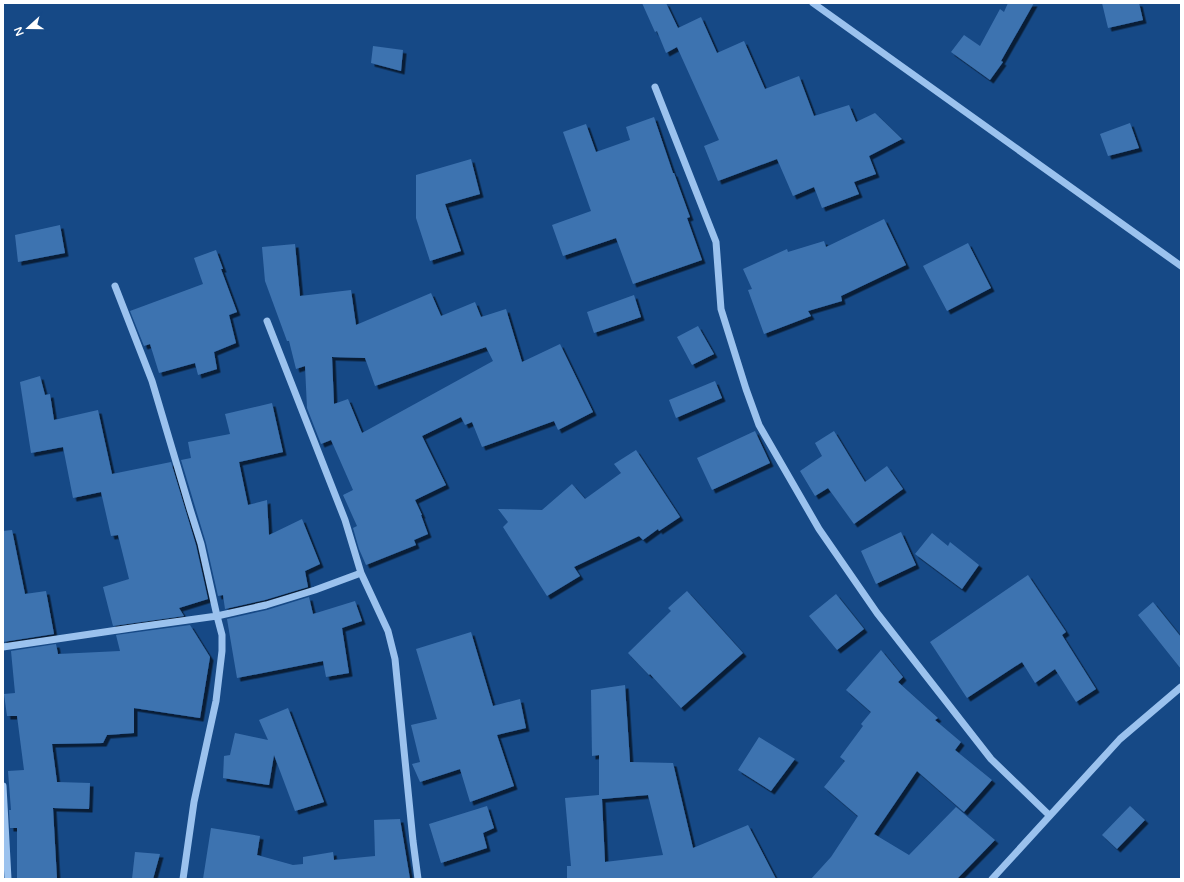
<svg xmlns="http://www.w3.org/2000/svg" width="1184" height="882" font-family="'Varela Round',sans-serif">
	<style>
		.building { fill: #3e73b0; fill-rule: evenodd; filter: url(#shadow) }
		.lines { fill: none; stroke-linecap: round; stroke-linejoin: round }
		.minor { stroke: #9bc2ee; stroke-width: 7 }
	</style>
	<defs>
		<filter id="shadow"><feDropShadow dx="3.5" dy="3.5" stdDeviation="0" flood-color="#0009"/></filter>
	</defs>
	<rect width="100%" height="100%" fill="#164986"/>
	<!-- building -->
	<path class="building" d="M 642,3 L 666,3 L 678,28 L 701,17 L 717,53 L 744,41 L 765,89 L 799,76 L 814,116 L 849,105 L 856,122 L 875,113 L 902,139 L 869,156 L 876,174 L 854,182 L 859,194 L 822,208 L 814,187 L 793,196 L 777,159 L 718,181 L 704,146 L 719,140 L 677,47 L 666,53 L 657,31 L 655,32 Z
		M 1008,3 L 1034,3 L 1001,61 L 1003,62 L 990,80 L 951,52 L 964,35 L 980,46 L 1000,9 L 1004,12 Z
		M 1102,3 L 1139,3 L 1143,20 L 1108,28 Z
		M 373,46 L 403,50 L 401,71 L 371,63 Z
		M 654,117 L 673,173 L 674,173 L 690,217 L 687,218 L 702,260 L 633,284 L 616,238 L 563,256 L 552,225 L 591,211 L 563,132 L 586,124 L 596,152 L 630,140 L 626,127 Z
		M 1130,123 L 1139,148 L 1108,156 L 1100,134 Z
		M 471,159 L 480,194 L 445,204 L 461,251 L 430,261 L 416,218 L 416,175 Z
		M 884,219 L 906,265 L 841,296 L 842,301 L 808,311 L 811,316 L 764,334 L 748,290 L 752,289 L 743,269 L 787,249 L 788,252 L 824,241 L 826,247 Z
		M 60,225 L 65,253 L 18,262 L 15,235 Z
		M 968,243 L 991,288 L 947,311 L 923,266 Z
		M 295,244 L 300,296 L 351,290 L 356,325 L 431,293 L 441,316 L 475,302 L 481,317 L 506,309 L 522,362 L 560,344 L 593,412 L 558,430 L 554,421 L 482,447 L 472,422 L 465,425 L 461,417 L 422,436 L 446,485 L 415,500 L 422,515 L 421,515 L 428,534 L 414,540 L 416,545 L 366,565 L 359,549 L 353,528 L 357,526 L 343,495 L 353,490 L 331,440 L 321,444 L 307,408 L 305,366 L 296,369 L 289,341 L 287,341 L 265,281 L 262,247 ZM 486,347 L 493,361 L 362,433 L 348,399 L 334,404 L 332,357 L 365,358 L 375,386 Z
		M 216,250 L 223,269 L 221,269 L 237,312 L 229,315 L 236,343 L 214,352 L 217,369 L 198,375 L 195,363 L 159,373 L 150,344 L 144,346 L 130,311 L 203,284 L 194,258 Z
		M 634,295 L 641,317 L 594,333 L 587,312 Z
		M 698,326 L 714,354 L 692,365 L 677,337 Z
		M 40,376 L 45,395 L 50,394 L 54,420 L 98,410 L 112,474 L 171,462 L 196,545 L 208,599 L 179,608 L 184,616 L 113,626 L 103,587 L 129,579 L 118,535 L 111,536 L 101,492 L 73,498 L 63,447 L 31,453 L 20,382 Z
		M 715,381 L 722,398 L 676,418 L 669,400 Z
		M 272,403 L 283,452 L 239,462 L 248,505 L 267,500 L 269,535 L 302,519 L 320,564 L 305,571 L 308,587 L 265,600 L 225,609 L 223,595 L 218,596 L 206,543 L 181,460 L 191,458 L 188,442 L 230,434 L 225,414 Z
		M 755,431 L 770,463 L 712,490 L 697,458 Z
		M 834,431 L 865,482 L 887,466 L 903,489 L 854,524 L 828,488 L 815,496 L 800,471 L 822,456 L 815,443 Z
		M 636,450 L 680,517 L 659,531 L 658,529 L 643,540 L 639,536 L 574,567 L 580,576 L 547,596 L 503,527 L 508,522 L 498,509 L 542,510 L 572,484 L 585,499 L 621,473 L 614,464 Z
		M 12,530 L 25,594 L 46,591 L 54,634 L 3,642 L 3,531 Z
		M 901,532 L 916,565 L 876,584 L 861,551 Z
		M 932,533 L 948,546 L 950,542 L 979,565 L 962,589 L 915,554 Z
		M 1028,575 L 1066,632 L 1062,635 L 1096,689 L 1076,702 L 1055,669 L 1035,683 L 1022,662 L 967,698 L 930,642 Z
		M 687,591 L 743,653 L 681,708 L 650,674 L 649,675 L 628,653 L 671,611 L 668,608 Z
		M 836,594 L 864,629 L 837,650 L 809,616 Z
		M 309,597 L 313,614 L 355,601 L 362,621 L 342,628 L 349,673 L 326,677 L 323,661 L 237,678 L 227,619 L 267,610 Z
		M 1153,602 L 1181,637 L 1181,669 L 1138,615 Z
		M 190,625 L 210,657 L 200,718 L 134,708 L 134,733 L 107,735 L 103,743 L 52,744 L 57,782 L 90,783 L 89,809 L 53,808 L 57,879 L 17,879 L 17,828 L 10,828 L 9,810 L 11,810 L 8,771 L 24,770 L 17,716 L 7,716 L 4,694 L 15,693 L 11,651 L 56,644 L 58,654 L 120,651 L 116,635 Z
		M 471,632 L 493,706 L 520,699 L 526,728 L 497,735 L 514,786 L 470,802 L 460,769 L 420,782 L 412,764 L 420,762 L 411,725 L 437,719 L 416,649 Z
		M 881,650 L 903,677 L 898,682 L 938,718 L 935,720 L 961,742 L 955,750 L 992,780 L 964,812 L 917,771 L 874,834 L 909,855 L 956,807 L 995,840 L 957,879 L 811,879 L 831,857 L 858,816 L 824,787 L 845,761 L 840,757 L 863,726 L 861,724 L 871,712 L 846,690 Z
		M 625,685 L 630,762 L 673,763 L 693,848 L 748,825 L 776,879 L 567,879 L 567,866 L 571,866 L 565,798 L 599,795 L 599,755 L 592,756 L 591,690 ZM 648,795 L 663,855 L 605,862 L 602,799 Z
		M 288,708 L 324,802 L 295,811 L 274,755 L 269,785 L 223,778 L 224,756 L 230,755 L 235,733 L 268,740 L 259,720 Z
		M 759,737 L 795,759 L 771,791 L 738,770 Z
		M 487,806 L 494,828 L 483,833 L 487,848 L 441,863 L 429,824 Z
		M 1130,806 L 1145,820 L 1117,849 L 1102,835 Z
		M 400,819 L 410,879 L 203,879 L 211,828 L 260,836 L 257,855 L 293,865 L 303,864 L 303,857 L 333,852 L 334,860 L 375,856 L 374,820 Z
		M 135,852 L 160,854 L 153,879 L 132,879 Z"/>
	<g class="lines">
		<!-- minor -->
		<path class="minor" d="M 813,3 L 1181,266
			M 655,87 L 716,242 L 721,309 L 746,389 L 759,425 L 819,529 L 877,613 L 991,759 L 1049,815
			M 115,286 L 152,381 L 190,509 L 201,544 L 217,616 L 222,635 L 222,651 L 216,701 L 194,802 L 183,879
			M 267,321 L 345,520 L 361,573 L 388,631 L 395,659 L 413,841 L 418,879
			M 3,647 L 138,627 L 217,616 L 266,605 L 315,590 L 361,573
			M 3,786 L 8,879
			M 992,879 L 1120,739 L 1181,687"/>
	</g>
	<!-- border -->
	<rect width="1184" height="882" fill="none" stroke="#ffffff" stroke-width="8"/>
	<!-- north arrow -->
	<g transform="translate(28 28) rotate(249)" stroke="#164986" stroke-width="3" paint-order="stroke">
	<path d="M0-3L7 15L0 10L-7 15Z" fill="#ffffff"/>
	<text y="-6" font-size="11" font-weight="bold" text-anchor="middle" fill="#ffffff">N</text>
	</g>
</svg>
